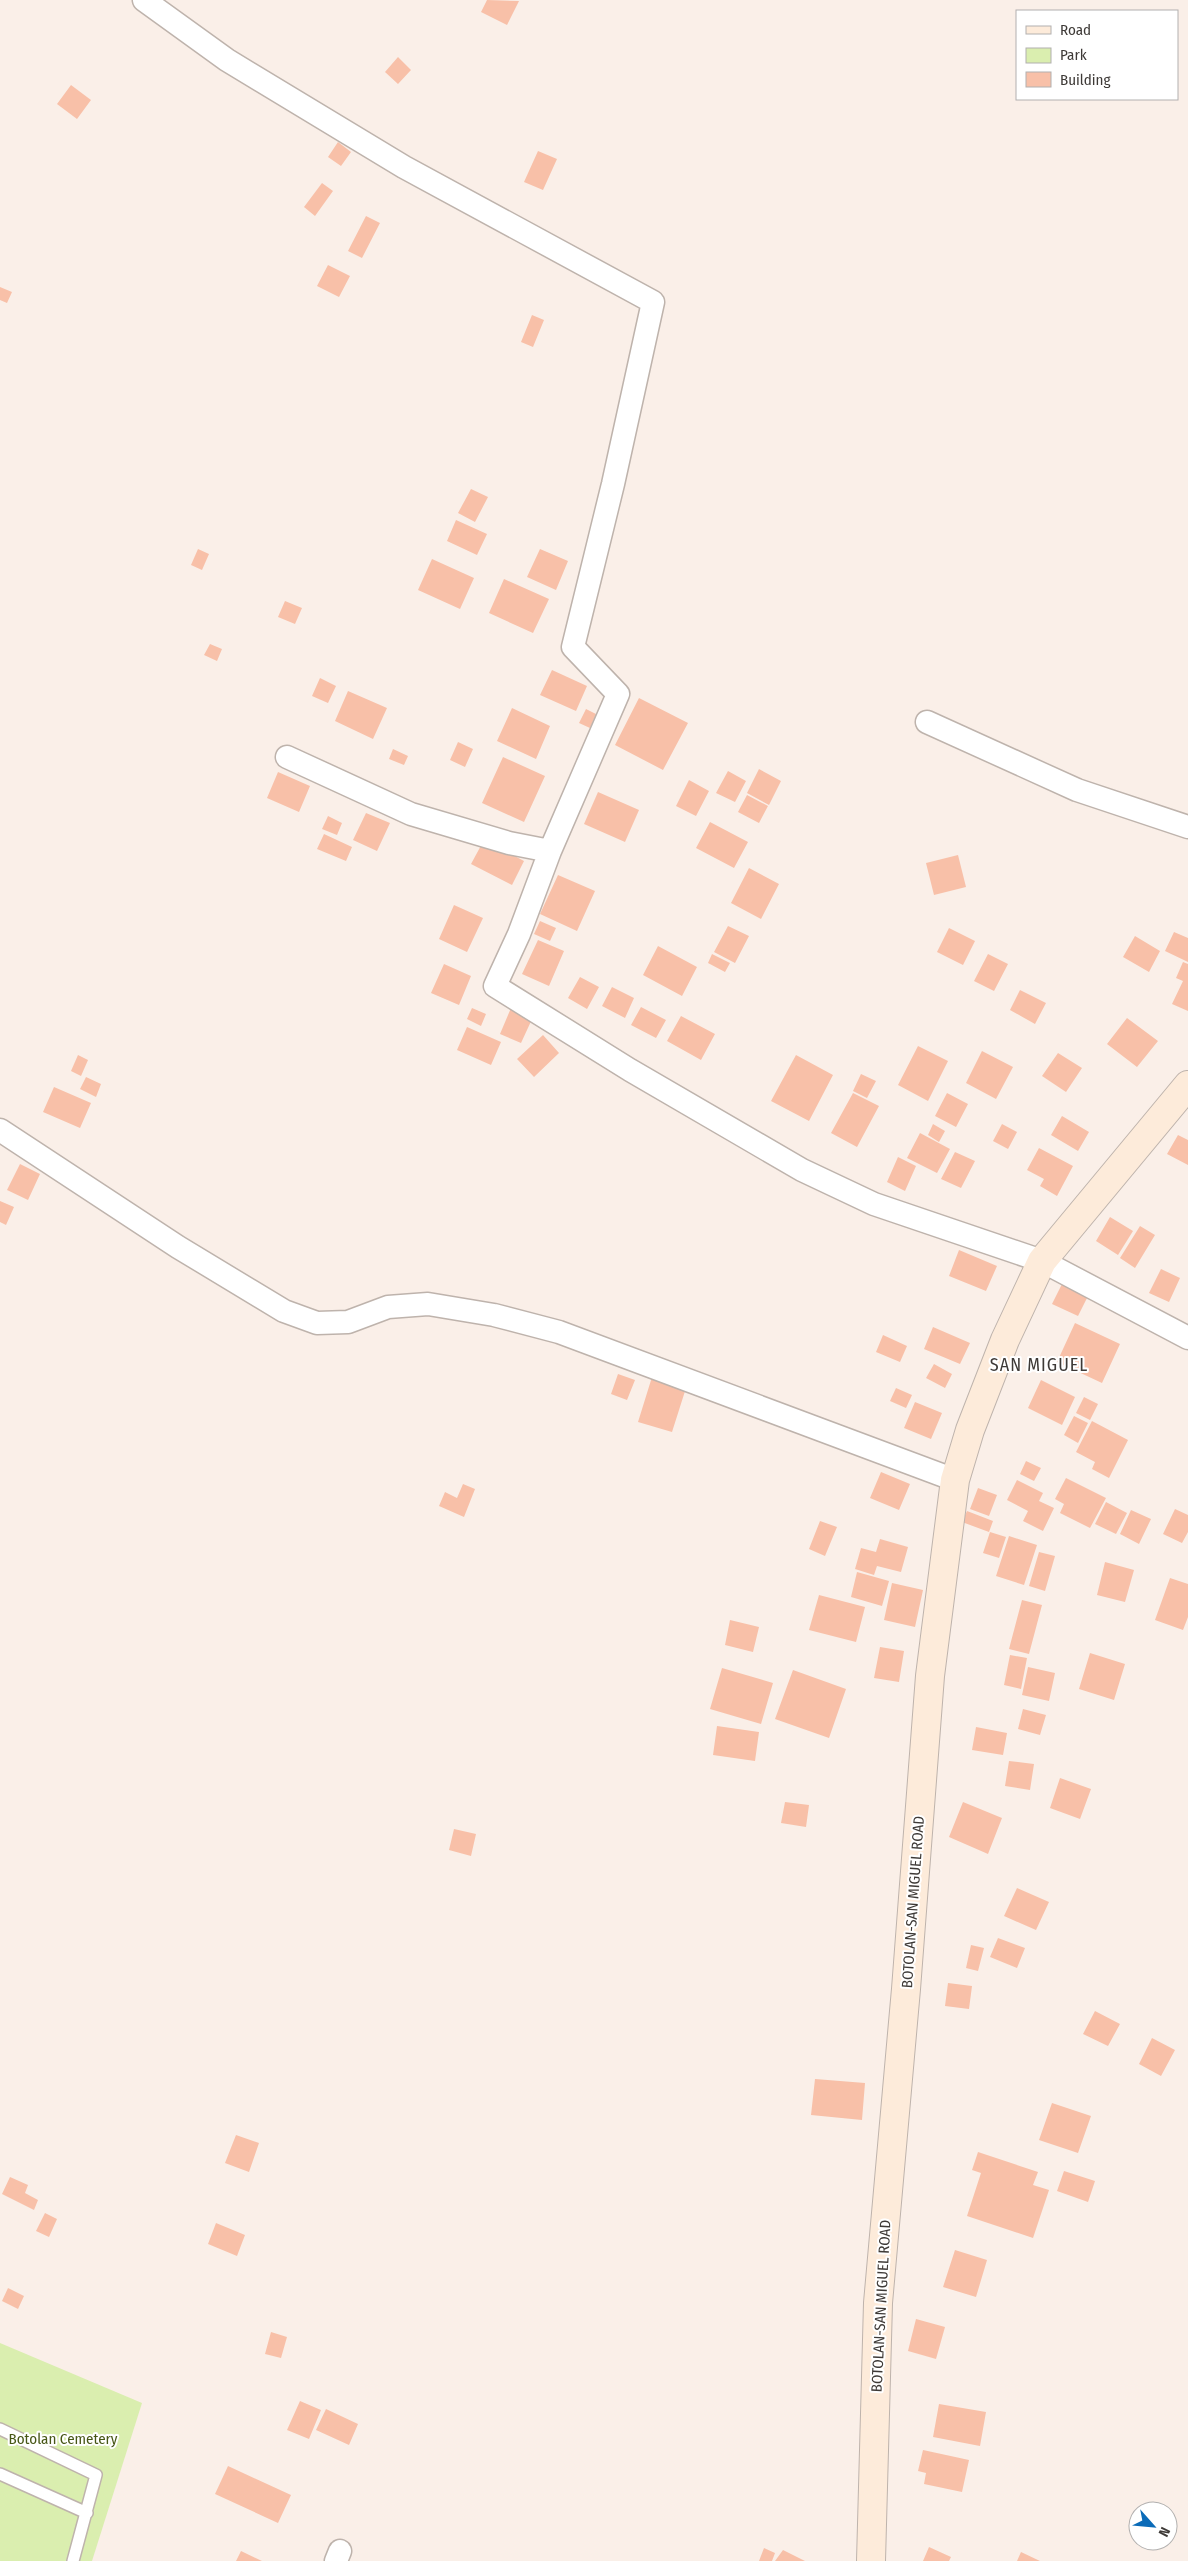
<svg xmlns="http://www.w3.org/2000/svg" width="1188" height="2561" font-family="'Fira Sans Condensed',sans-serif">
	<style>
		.green { fill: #daeeaf }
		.building { fill: #f8c0a8 }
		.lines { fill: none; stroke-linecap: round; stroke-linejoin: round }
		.service-casing { stroke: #beb3ac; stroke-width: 14 }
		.minor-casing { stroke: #beb3ac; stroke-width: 25 }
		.secondary-casing { stroke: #beb3ac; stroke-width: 30 }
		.service { stroke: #fff; stroke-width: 11 }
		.minor { stroke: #fff; stroke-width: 22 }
		.secondary { stroke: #fdebda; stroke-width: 28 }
		.labels { text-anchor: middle; stroke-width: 4; stroke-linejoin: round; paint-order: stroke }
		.street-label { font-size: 15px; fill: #3e3a37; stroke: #fff }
		.park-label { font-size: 15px; fill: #465615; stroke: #fff }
		.quarter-label { font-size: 18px; letter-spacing: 1px; fill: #3e3a37; stroke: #fff }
	</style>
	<rect width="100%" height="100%" fill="#faefe8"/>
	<!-- green -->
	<path class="green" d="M 0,2343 L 142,2403 L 92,2561 L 0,2561 Z"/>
	<!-- building -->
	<path class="building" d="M 487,0 L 519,1 L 507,25 L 481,12 Z
		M 398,57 L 411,70 L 398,84 L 385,72 Z
		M 71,85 L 91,100 L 77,119 L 57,104 Z
		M 338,142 L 351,152 L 341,166 L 328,157 Z
		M 538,151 L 557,159 L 543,190 L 524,182 Z
		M 322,183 L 333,191 L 315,216 L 304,207 Z
		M 366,216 L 380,223 L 362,258 L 348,251 Z
		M 328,265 L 350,276 L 339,297 L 317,286 Z
		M 0,287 L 12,292 L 7,303 L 0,300 Z
		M 532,315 L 544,320 L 533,347 L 521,342 Z
		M 471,489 L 488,497 L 475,522 L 458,513 Z
		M 456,520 L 487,534 L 477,555 L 447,541 Z
		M 198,549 L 209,554 L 202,570 L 191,565 Z
		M 540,549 L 568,561 L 556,590 L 527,577 Z
		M 432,559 L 474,578 L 460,609 L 418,590 Z
		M 504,579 L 549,599 L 533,633 L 489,613 Z
		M 285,601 L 302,608 L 295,624 L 278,617 Z
		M 210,644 L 222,649 L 217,661 L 204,655 Z
		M 552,670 L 587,686 L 576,711 L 540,695 Z
		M 320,678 L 336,686 L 328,703 L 312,696 Z
		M 348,691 L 387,708 L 373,739 L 335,721 Z
		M 639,698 L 688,723 L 663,770 L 615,745 Z
		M 512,708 L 550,726 L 536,759 L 497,741 Z
		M 586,709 L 596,714 L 590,728 L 579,723 Z
		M 458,742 L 473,749 L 465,767 L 450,760 Z
		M 393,749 L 408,756 L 404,765 L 389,759 Z
		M 503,757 L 545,776 L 524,822 L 482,803 Z
		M 759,769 L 781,781 L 769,805 L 747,793 Z
		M 728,771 L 746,781 L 735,802 L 716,793 Z
		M 278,772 L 310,786 L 299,812 L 267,798 Z
		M 689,780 L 709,791 L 696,816 L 676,806 Z
		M 598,792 L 639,810 L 625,842 L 584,824 Z
		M 747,795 L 768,806 L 759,823 L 738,812 Z
		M 366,813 L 390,823 L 377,851 L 353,840 Z
		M 328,816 L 342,823 L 337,835 L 322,829 Z
		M 710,822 L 748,842 L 734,868 L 696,848 Z
		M 324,834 L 352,847 L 346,861 L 317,849 Z
		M 484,840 L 524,861 L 512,885 L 471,864 Z
		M 958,855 L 966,887 L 934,895 L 926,863 Z
		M 749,868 L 779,884 L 761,919 L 731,903 Z
		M 558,875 L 595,891 L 577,931 L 540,914 Z
		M 454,905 L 483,918 L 467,952 L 439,939 Z
		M 540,921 L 556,928 L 550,941 L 534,934 Z
		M 728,926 L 749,936 L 735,963 L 714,952 Z
		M 949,928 L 975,941 L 963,965 L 937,952 Z
		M 1174,932 L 1188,938 L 1188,962 L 1165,951 Z
		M 1135,936 L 1160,951 L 1149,972 L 1123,957 Z
		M 538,940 L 564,951 L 549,986 L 522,974 Z
		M 658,946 L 697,967 L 682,996 L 643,975 Z
		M 712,954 L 730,963 L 725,972 L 708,963 Z
		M 988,954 L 1008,964 L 994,991 L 974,981 Z
		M 1183,962 L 1188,964 L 1188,1011 L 1172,1004 L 1183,981 L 1176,978 Z
		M 444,964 L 471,976 L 459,1005 L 431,993 Z
		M 580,977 L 599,987 L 587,1009 L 568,998 Z
		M 612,987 L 634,998 L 625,1018 L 602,1006 Z
		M 1020,990 L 1046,1003 L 1035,1024 L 1010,1010 Z
		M 641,1007 L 666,1020 L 656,1038 L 631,1025 Z
		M 472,1008 L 486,1014 L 481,1026 L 467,1019 Z
		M 511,1008 L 533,1017 L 521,1043 L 500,1034 Z
		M 681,1016 L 715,1034 L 701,1060 L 667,1041 Z
		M 1127,1018 L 1158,1041 L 1137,1067 L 1107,1044 Z
		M 467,1027 L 501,1042 L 491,1065 L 457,1050 Z
		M 543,1035 L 559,1053 L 534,1077 L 517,1059 Z
		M 918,1046 L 948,1061 L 928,1101 L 898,1085 Z
		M 982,1051 L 1013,1067 L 996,1099 L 966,1083 Z
		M 1058,1053 L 1082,1068 L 1066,1092 L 1042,1076 Z
		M 78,1055 L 88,1060 L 81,1076 L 71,1071 Z
		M 796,1055 L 833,1075 L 809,1121 L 771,1101 Z
		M 861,1074 L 876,1081 L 867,1098 L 853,1091 Z
		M 86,1077 L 101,1084 L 96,1097 L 80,1089 Z
		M 54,1087 L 91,1103 L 80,1128 L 43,1112 Z
		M 853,1093 L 879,1106 L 857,1147 L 831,1133 Z
		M 947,1093 L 968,1104 L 956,1127 L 935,1116 Z
		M 1062,1116 L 1089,1132 L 1078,1151 L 1051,1135 Z
		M 933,1124 L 945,1131 L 939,1142 L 928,1135 Z
		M 1002,1124 L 1017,1132 L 1008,1149 L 993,1141 Z
		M 920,1133 L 950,1149 L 937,1173 L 907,1158 Z
		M 1178,1135 L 1188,1140 L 1188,1165 L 1167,1154 Z
		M 1039,1148 L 1073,1166 L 1057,1196 L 1040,1186 L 1044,1179 L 1027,1170 Z
		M 955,1152 L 975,1161 L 961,1188 L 941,1179 Z
		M 898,1157 L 916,1166 L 905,1191 L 887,1182 Z
		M 20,1164 L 40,1174 L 28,1200 L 7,1190 Z
		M 0,1201 L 14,1207 L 6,1225 L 0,1222 Z
		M 1110,1217 L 1133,1231 L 1118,1255 L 1096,1241 Z
		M 1140,1226 L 1155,1235 L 1135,1268 L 1120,1258 Z
		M 959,1250 L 997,1266 L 986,1291 L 949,1276 Z
		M 1161,1269 L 1180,1278 L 1169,1302 L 1149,1293 Z
		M 1064,1280 L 1090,1292 L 1078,1316 L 1052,1304 Z
		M 1075,1323 L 1120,1344 L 1102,1383 L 1057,1362 Z
		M 933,1327 L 970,1343 L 960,1364 L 924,1349 Z
		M 883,1335 L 907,1346 L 900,1362 L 876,1352 Z
		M 934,1364 L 952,1374 L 945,1388 L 926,1378 Z
		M 618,1374 L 635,1380 L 627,1400 L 611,1394 Z
		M 652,1377 L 686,1388 L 672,1432 L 638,1422 Z
		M 1041,1380 L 1075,1397 L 1062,1425 L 1028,1408 Z
		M 896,1388 L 912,1395 L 906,1408 L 890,1401 Z
		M 1084,1397 L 1098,1404 L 1090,1420 L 1076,1413 Z
		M 915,1402 L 942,1413 L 931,1439 L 904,1428 Z
		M 1074,1416 L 1088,1423 L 1078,1443 L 1064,1435 Z
		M 1092,1421 L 1128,1440 L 1109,1478 L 1092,1469 L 1095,1462 L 1076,1452 Z
		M 1026,1461 L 1041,1468 L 1034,1481 L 1020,1474 Z
		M 881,1472 L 910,1484 L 899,1510 L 870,1498 Z
		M 1066,1478 L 1106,1498 L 1090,1528 L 1060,1513 L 1064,1504 L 1055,1499 Z
		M 1017,1480 L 1043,1493 L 1039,1501 L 1054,1508 L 1043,1531 L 1023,1521 L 1028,1511 L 1007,1500 Z
		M 463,1484 L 475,1489 L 464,1517 L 439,1506 L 445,1492 L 457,1498 Z
		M 978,1488 L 997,1495 L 989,1516 L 970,1509 Z
		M 1106,1502 L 1127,1513 L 1116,1534 L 1095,1524 Z
		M 1175,1509 L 1188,1515 L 1188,1532 L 1182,1543 L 1163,1534 Z
		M 1131,1510 L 1151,1519 L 1139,1544 L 1120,1534 Z
		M 967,1511 L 993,1521 L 989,1532 L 962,1522 Z
		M 820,1521 L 837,1527 L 825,1556 L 809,1549 Z
		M 990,1532 L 1006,1537 L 999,1558 L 983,1553 Z
		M 1009,1536 L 1037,1545 L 1024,1585 L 996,1576 Z
		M 880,1539 L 908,1547 L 901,1572 L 877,1566 L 874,1575 L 855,1569 L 861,1548 L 876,1552 Z
		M 1039,1552 L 1055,1556 L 1045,1591 L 1029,1586 Z
		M 1105,1562 L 1134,1570 L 1125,1602 L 1097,1595 Z
		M 857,1572 L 889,1581 L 882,1606 L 851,1597 Z
		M 1170,1578 L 1188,1584 L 1188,1617 L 1183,1630 L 1155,1620 Z
		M 892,1583 L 923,1590 L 915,1627 L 884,1620 Z
		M 819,1595 L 865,1607 L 856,1642 L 809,1630 Z
		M 1022,1600 L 1042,1605 L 1029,1654 L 1009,1649 Z
		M 730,1620 L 759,1627 L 753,1652 L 725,1645 Z
		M 880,1647 L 904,1651 L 899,1682 L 874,1678 Z
		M 1090,1653 L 1125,1664 L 1114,1700 L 1079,1689 Z
		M 1010,1655 L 1027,1658 L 1021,1689 L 1004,1685 Z
		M 1028,1667 L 1055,1673 L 1049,1701 L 1022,1695 Z
		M 722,1668 L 773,1683 L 761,1724 L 710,1709 Z
		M 793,1670 L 846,1689 L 829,1738 L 775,1719 Z
		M 1023,1709 L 1046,1715 L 1040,1735 L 1018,1729 Z
		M 717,1726 L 759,1732 L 755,1761 L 713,1755 Z
		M 976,1727 L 1007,1733 L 1003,1755 L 972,1750 Z
		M 1009,1761 L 1034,1764 L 1030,1790 L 1005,1786 Z
		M 1060,1778 L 1091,1789 L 1080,1819 L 1050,1808 Z
		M 785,1802 L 809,1805 L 806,1827 L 781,1823 Z
		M 963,1802 L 1002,1818 L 988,1854 L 949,1837 Z
		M 454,1829 L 476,1834 L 471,1856 L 449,1850 Z
		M 1017,1888 L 1049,1902 L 1036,1930 L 1004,1916 Z
		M 998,1938 L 1025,1948 L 1017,1968 L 990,1957 Z
		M 971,1945 L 984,1948 L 978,1971 L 966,1968 Z
		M 948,1983 L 972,1986 L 969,2009 L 945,2006 Z
		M 1095,2011 L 1120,2024 L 1108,2046 L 1083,2034 Z
		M 1152,2038 L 1175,2050 L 1161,2076 L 1139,2064 Z
		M 815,2079 L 865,2083 L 862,2120 L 811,2115 Z
		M 1052,2103 L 1091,2116 L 1078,2153 L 1039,2140 Z
		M 236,2135 L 259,2143 L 249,2172 L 225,2163 Z
		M 978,2152 L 1038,2172 L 1033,2185 L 1049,2190 L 1033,2238 L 967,2216 L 981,2173 L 972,2170 Z
		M 1064,2171 L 1095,2181 L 1088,2202 L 1057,2191 Z
		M 10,2177 L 28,2185 L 25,2193 L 38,2200 L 34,2210 L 2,2194 Z
		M 45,2213 L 57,2219 L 49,2237 L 36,2231 Z
		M 216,2223 L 245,2235 L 237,2256 L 208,2244 Z
		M 955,2250 L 987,2260 L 976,2297 L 943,2287 Z
		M 8,2288 L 24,2296 L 18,2309 L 2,2301 Z
		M 916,2319 L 945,2327 L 936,2359 L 908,2351 Z
		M 271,2332 L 287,2337 L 281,2358 L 265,2354 Z
		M 300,2401 L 321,2410 L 309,2439 L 287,2430 Z
		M 939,2404 L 986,2412 L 980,2446 L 933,2437 Z
		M 326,2409 L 358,2424 L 349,2445 L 316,2430 Z
		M 923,2450 L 969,2460 L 962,2492 L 924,2484 L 926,2473 L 918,2471 Z
		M 228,2466 L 291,2495 L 278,2523 L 215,2494 Z
		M 929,2547 L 951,2557 L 949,2561 L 923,2561 Z
		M 764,2548 L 775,2553 L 772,2561 L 759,2561 Z
		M 783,2550 L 805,2561 L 775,2561 Z
		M 241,2551 L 262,2561 L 236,2561 Z
		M 1021,2552 L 1040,2561 L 1017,2561 Z"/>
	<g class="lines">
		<defs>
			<path id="service" d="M 0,2429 L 96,2475 L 73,2561
				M 0,2474 L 87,2513"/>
			<path id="minor" d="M 144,0 L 227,60 L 404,167 L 653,302 L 613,484 L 573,647 L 618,694 L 550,851 L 519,934 L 495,986 L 630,1070 L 802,1170 L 874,1204 L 1042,1261 L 1188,1338
				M 927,722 L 1077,790 L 1188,827
				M 287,757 L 411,814 L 509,843 L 550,851
				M 0,1130 L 178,1247 L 284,1311 L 317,1323 L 348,1322 L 388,1307 L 428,1304 L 494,1315 L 559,1332 L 955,1480
				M 336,2561 L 340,2551"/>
			<path id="secondary" d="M 871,2561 L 878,2303 L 906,1989 L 930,1676 L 955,1480 L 970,1430 L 1005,1340 L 1042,1261 L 1188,1085"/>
		</defs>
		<!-- service casing -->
		<use href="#service" class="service-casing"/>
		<!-- minor casing -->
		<use href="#minor" class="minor-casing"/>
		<!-- secondary casing -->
		<use href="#secondary" class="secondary-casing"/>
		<!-- service -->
		<use href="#service" class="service"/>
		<!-- minor -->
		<use href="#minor" class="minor"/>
		<!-- secondary -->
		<use href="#secondary" class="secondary"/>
	</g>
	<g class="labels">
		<!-- street labels -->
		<g class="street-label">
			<text transform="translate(913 1902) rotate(-86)" y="5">BOTOLAN-SAN MIGUEL ROAD</text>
			<text transform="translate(881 2306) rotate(-87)" y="5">BOTOLAN-SAN MIGUEL ROAD</text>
		</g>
		<!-- park labels -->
		<g class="park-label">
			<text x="63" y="2444">Botolan Cemetery</text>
		</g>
		<!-- quarter labels -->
		<g class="quarter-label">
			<text x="1039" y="1371">SAN MIGUEL</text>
		</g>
	</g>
	<!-- legend -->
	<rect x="1016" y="10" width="162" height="90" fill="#ffffff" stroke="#b2b0af"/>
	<rect x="1026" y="26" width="25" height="8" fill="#fdebda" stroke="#b2b0af"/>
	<text x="1060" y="35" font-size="15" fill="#3e3a37">Road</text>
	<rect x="1026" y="48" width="25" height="15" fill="#daeeaf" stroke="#b2b0af"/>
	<text x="1060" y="60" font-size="15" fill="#3e3a37">Park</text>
	<rect x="1026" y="72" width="25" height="15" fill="#f8c0a8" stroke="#b2b0af"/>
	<text x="1060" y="85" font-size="15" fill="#3e3a37">Building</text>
	<!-- north arrow -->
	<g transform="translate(1153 2526) rotate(117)"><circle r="24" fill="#ffffff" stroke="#b2b0af"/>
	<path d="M0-4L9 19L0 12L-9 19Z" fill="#0b6bb8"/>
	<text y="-8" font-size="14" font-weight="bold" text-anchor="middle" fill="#3e3a37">N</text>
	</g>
</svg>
